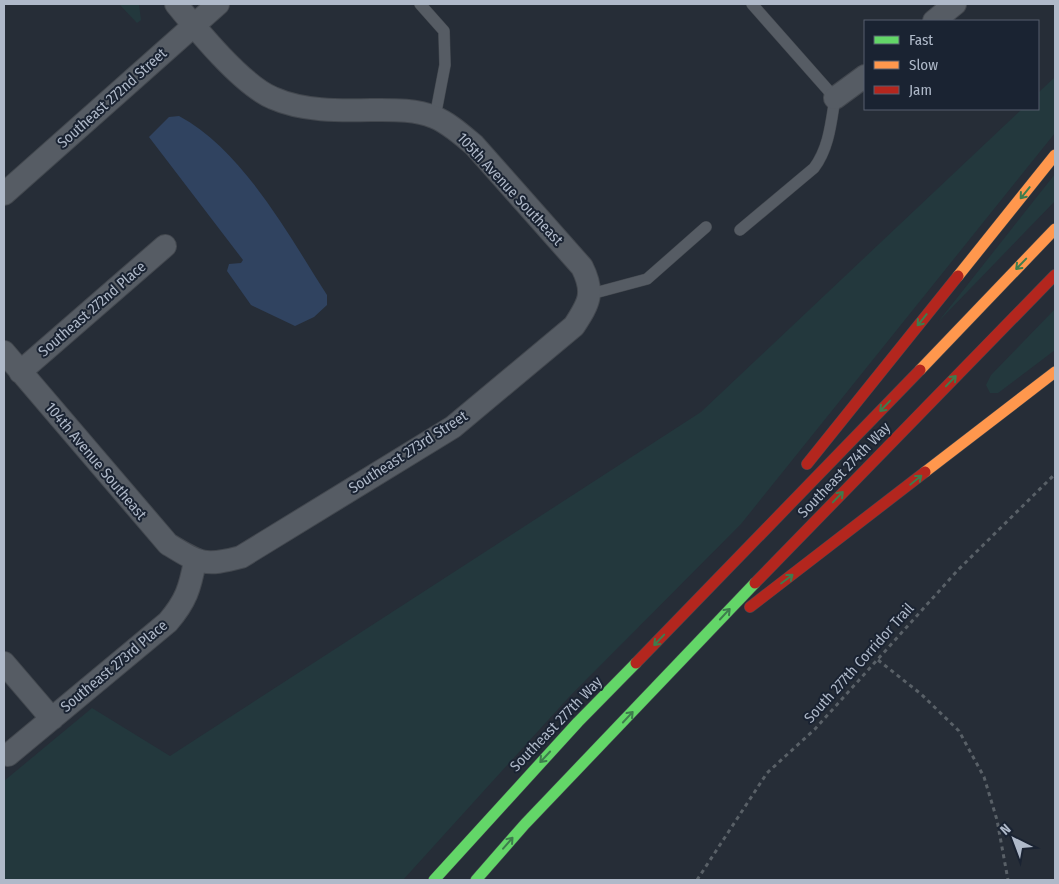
<svg xmlns="http://www.w3.org/2000/svg" width="1059" height="884" font-family="'Fira Sans Condensed',sans-serif">
	<style>
		.green { fill: #23383d }
		.water { fill: #304360 }
		.lines { fill: none; stroke-linecap: round; stroke-linejoin: round }
		.lane-casing { stroke: #43484f; stroke-width: 12 }
		.street-casing { stroke: #43484f; stroke-width: 24 }
		.fast-casing { stroke: #43484f; stroke-width: 12 }
		.slow-casing { stroke: #43484f; stroke-width: 12 }
		.jam-casing { stroke: #43484f; stroke-width: 12 }
		.path { stroke: #596067; stroke-width: 3; stroke-dasharray: 4 4; stroke-linecap: butt }
		.lane { stroke: #565c64; stroke-width: 11 }
		.street { stroke: #565c64; stroke-width: 22 }
		.fast { stroke: #63d668; stroke-width: 11 }
		.slow { stroke: #ff974d; stroke-width: 11 }
		.jam { stroke: #b3261e; stroke-width: 11 }
		.oneway { stroke: #3e7c4d }
		.labels { text-anchor: middle; stroke-width: 4; stroke-linejoin: round; paint-order: stroke }
		.street-label { font-size: 15px; fill: #afb9c9; stroke: #1a2332 }
	</style>
	<rect width="100%" height="100%" fill="#262d37"/>
	<!-- green -->
	<path class="green" d="M 119,4 L 139,4 L 141,20 L 137,23 Z
		M 1055,77 L 1055,133 L 741,524 L 569,697 L 403,880 L 4,880 L 4,781 L 92,708 L 170,756 L 701,412 L 1022,109 L 1038,109 L 1038,93 Z
		M 1055,174 L 1055,201 L 938,322 Z
		M 1055,309 L 1055,350 L 998,393 L 990,393 L 986,385 L 991,375 Z"/>
	<!-- water -->
	<path class="water" d="M 179,116 C 243,150 289,236 327,295 L 327,305 L 314,317 L 295,326 L 251,305 L 227,271 L 229,264 L 241,263 L 243,260 L 149,137 L 169,117 Z"/>
	<g class="lines">
		<defs>
			<path id="lane" d="M 420,4 L 444,31 L 445,65 L 435,117
				M 740,230 L 814,168 C 829,148 831,123 835,98 L 752,4
				M 591,294 L 647,279 L 706,227"/>
			<path id="street" d="M 934,21 L 955,4
				M 835,98 L 865,76
				M 4,194 L 218,4
				M 4,352 L 168,544 C 199,563 204,567 241,557 L 453,427 L 574,326 C 589,303 595,293 582,267 L 474,145 C 462,135 449,123 434,117 C 414,109 392,110 371,110 C 339,111 302,111 273,98 C 242,85 198,31 176,4
				M 20,372 L 165,246
				M 4,663 L 52,719
				M 8,755 L 168,622 C 186,601 190,588 195,561"/>
			<path id="fast" d="M 434,880 L 578,722 L 636,663
				M 476,880 L 525,824 L 755,583"/>
			<path id="slow" d="M 958,276 L 1055,155
				M 920,370 L 1055,229
				M 925,472 L 1055,372"/>
			<path id="jam" d="M 807,464 L 958,276
				M 755,583 L 1055,275
				M 750,607 L 925,472
				M 636,663 L 920,370"/>
		</defs>
		<!-- lane casing -->
		<use href="#lane" class="lane-casing"/>
		<!-- street casing -->
		<use href="#street" class="street-casing"/>
		<!-- fast casing -->
		<use href="#fast" class="fast-casing"/>
		<!-- slow casing -->
		<use href="#slow" class="slow-casing"/>
		<!-- jam casing -->
		<use href="#jam" class="jam-casing"/>
		<!-- path -->
		<path class="path" d="M 878,660 L 921,694 L 959,731 L 984,777 L 997,820 L 1008,880
			M 697,880 L 767,773 L 815,729 L 958,570 L 1055,474"/>
		<!-- lane -->
		<use href="#lane" class="lane"/>
		<!-- street -->
		<use href="#street" class="street"/>
		<!-- fast -->
		<use href="#fast" class="fast"/>
		<!-- slow -->
		<use href="#slow" class="slow"/>
		<!-- jam -->
		<use href="#jam" class="jam"/>
	</g>
	<!-- one-way arrows -->
	<defs><path id="oneway-shaft" d="M-6 0H5M1.5-3L5.5 0L1.5 3" fill="none" stroke-width="1.6" stroke-linecap="round" stroke-linejoin="round" transform="scale(1.25)"/></defs>
	<g class="oneway">
		<use href="#oneway-shaft" transform="translate(1025 193) rotate(129)"/>
		<use href="#oneway-shaft" transform="translate(1021 264) rotate(134)"/>
		<use href="#oneway-shaft" transform="translate(922 320) rotate(129)"/>
		<use href="#oneway-shaft" transform="translate(951 381) rotate(-46)"/>
		<use href="#oneway-shaft" transform="translate(885 406) rotate(134)"/>
		<use href="#oneway-shaft" transform="translate(916 480) rotate(-39)"/>
		<use href="#oneway-shaft" transform="translate(838 497) rotate(-46)"/>
		<use href="#oneway-shaft" transform="translate(787 579) rotate(-37)"/>
		<use href="#oneway-shaft" transform="translate(725 614) rotate(-47)"/>
		<use href="#oneway-shaft" transform="translate(659 640) rotate(134)"/>
		<use href="#oneway-shaft" transform="translate(628 717) rotate(-47)"/>
		<use href="#oneway-shaft" transform="translate(545 757) rotate(133)"/>
		<use href="#oneway-shaft" transform="translate(508 843) rotate(-49)"/>
	</g>
	<g class="labels">
		<!-- street labels -->
		<g class="street-label">
			<text transform="translate(112 98) rotate(-42)" y="5">Southeast 272nd Street</text>
			<text transform="translate(510 189) rotate(47)" y="5">105th Avenue Southeast</text>
			<text transform="translate(92 309) rotate(-41)" y="5">Southeast 272nd Place</text>
			<text transform="translate(408 452) rotate(-33)" y="5">Southeast 273rd Street</text>
			<text transform="translate(96 461) rotate(50)" y="5">104th Avenue Southeast</text>
			<text transform="translate(844 470) rotate(-46)" y="5">Southeast 274th Way</text>
			<text transform="translate(859 663) rotate(-48)" y="5">South 277th Corridor Trail</text>
			<text transform="translate(114 666) rotate(-40)" y="5">Southeast 273rd Place</text>
			<text transform="translate(556 724) rotate(-46)" y="5">Southeast 277th Way</text>
		</g>
	</g>
	<!-- border -->
	<rect width="1059" height="884" fill="none" stroke="#afb9c9" stroke-width="10"/>
	<!-- legend -->
	<rect x="864" y="20" width="175" height="90" fill="#1a2332" stroke="#565f6e"/>
	<rect x="874" y="36" width="25" height="8" fill="#63d668" stroke="#565f6e"/>
	<text x="909" y="45" font-size="15" fill="#afb9c9">Fast</text>
	<rect x="874" y="61" width="25" height="8" fill="#ff974d" stroke="#565f6e"/>
	<text x="909" y="70" font-size="15" fill="#afb9c9">Slow</text>
	<rect x="874" y="86" width="25" height="8" fill="#b3261e" stroke="#565f6e"/>
	<text x="909" y="95" font-size="15" fill="#afb9c9">Jam</text>
	<!-- north arrow -->
	<g transform="translate(1014 839) rotate(318)" stroke="#1a2332" stroke-width="4" paint-order="stroke">
	<path d="M0-4L9 19L0 12L-9 19Z" fill="#afb9c9"/>
	<text y="-8" font-size="14" font-weight="bold" text-anchor="middle" fill="#afb9c9">N</text>
	</g>
</svg>
